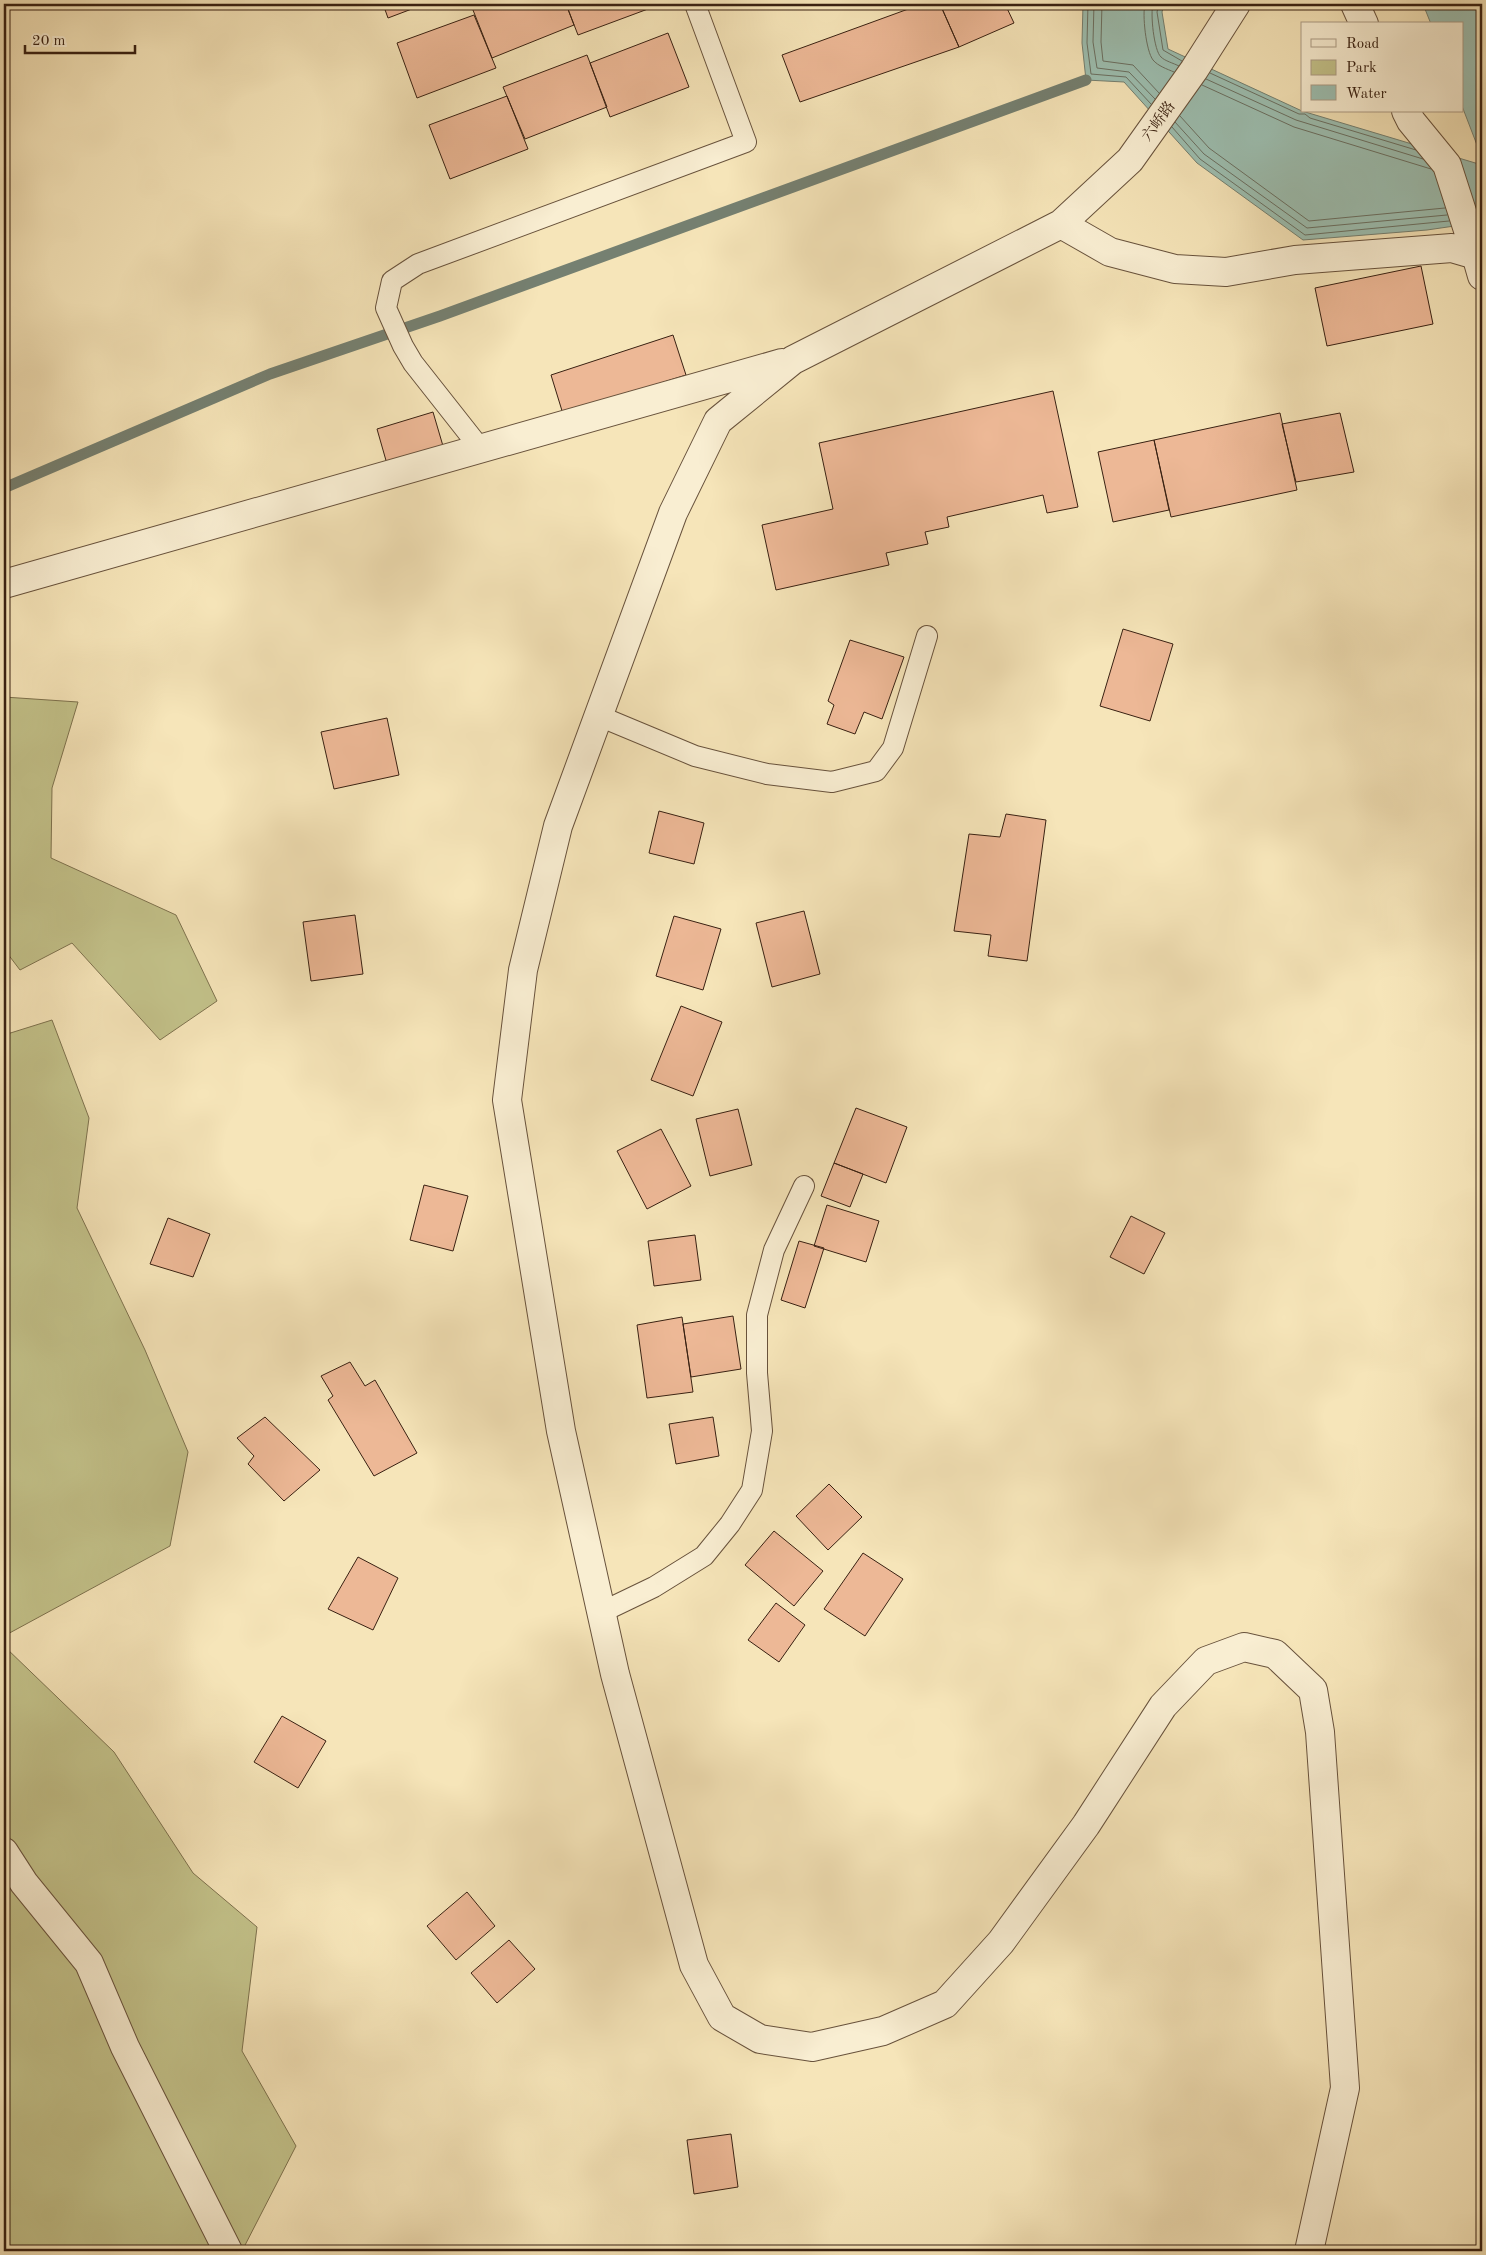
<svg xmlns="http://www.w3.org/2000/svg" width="1486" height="2255" font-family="'Old Standard TT','Noto Serif SC',serif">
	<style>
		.green { fill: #c3c28a; stroke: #7e724e }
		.water { fill: #9dbfb1; stroke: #758071 }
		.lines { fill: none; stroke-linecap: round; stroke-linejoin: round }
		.shore { stroke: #6b7062; stroke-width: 1 }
		.stream { stroke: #758071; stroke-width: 11 }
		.building { fill: #edb896; stroke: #392112 }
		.lane-casing { stroke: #68523c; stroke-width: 22 }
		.street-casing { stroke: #68523c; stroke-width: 30 }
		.lane { stroke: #f9eed2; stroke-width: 20 }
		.street { stroke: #f9eed2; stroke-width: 28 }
		.labels { text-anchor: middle; stroke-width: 4; stroke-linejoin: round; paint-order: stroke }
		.street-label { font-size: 15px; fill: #392112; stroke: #f9eed2 }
	</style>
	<rect width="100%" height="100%" fill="#f6e5b9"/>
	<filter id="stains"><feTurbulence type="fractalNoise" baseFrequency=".004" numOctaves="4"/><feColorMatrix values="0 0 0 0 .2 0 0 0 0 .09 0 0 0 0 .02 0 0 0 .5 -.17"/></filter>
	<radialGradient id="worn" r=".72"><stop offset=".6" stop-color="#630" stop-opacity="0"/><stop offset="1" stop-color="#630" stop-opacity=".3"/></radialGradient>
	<!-- green -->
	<path class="green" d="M 4,697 L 78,702 L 52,788 L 51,858 L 176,915 L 217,1001 L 160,1040 L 72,943 L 20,970 L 4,949 Z
		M 52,1020 L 89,1118 L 77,1208 L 145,1350 L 188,1452 L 170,1546 L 4,1636 L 4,1035 Z
		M 4,1646 L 114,1752 L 193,1873 L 257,1927 L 242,2051 L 296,2146 L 242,2251 L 4,2251 Z"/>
	<!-- water -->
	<path class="water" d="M 1083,4 L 1164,4 L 1162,12 L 1168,49 L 1302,111 L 1482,165 L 1482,222 L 1427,230 L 1303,240 L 1197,163 L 1124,82 L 1086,80 L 1082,43 Z
		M 1423,4 L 1482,4 L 1482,158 L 1462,106 L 1462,24 L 1431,24 Z"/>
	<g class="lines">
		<!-- shore -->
		<path class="shore" d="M 1088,4 L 1087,43 L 1091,74 L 1126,77 L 1151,104
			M 1094,4 L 1093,42 L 1097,68 L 1129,72 L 1155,99
			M 1102,4 L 1101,42 L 1103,61 L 1133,65 L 1159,93
			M 1145,4 C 1142,14 1146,51 1153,60 C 1158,66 1167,69 1174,72
			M 1153,4 C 1150,13 1154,51 1161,57 C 1165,61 1173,63 1179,66
			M 1159,4 L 1157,12 L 1163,50 L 1182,61
			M 1210,73 L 1299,114 L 1305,114 L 1310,118 L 1416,150
			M 1206,79 L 1296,120 L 1423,159
			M 1202,85 L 1294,127 L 1431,169
			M 1180,116 L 1209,148 L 1309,221 L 1445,208
			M 1175,122 L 1204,154 L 1307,228 L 1447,215
			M 1172,127 L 1200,159 L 1305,235 L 1449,221"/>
		<!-- stream -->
		<path class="stream" d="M 4,488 L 270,374 L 440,316 L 1086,80"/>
	</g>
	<!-- building -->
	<path class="building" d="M 383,4 L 425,4 L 388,18 Z
		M 474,4 L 566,4 L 574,25 L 492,58 L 471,5 Z
		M 566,4 L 655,4 L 656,6 L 578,35 Z
		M 922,4 L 940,4 L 959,47 L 800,102 L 782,55 Z
		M 940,4 L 1005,4 L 1014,23 L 959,47 Z
		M 474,15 L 496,68 L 417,98 L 397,43 Z
		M 668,33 L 689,87 L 610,117 L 590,63 Z
		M 587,55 L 607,107 L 525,139 L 503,87 Z
		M 507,96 L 528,149 L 450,179 L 429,125 Z
		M 1421,266 L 1433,324 L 1327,346 L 1315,288 Z
		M 673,335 L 686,375 L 563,414 L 551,375 Z
		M 1053,391 L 1078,507 L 1047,513 L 1043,495 L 947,517 L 949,527 L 925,532 L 928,544 L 886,553 L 889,565 L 776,590 L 762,525 L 833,509 L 819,443 Z
		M 433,412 L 443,446 L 387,464 L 377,429 Z
		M 1280,413 L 1297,490 L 1171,517 L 1154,440 Z
		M 1340,413 L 1354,472 L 1296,482 L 1282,424 Z
		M 1154,440 L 1169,510 L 1113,522 L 1098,452 Z
		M 1123,629 L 1173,644 L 1150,721 L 1100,706 Z
		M 850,640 L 904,657 L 882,719 L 864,712 L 855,734 L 827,724 L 834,705 L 828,701 Z
		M 387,718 L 399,775 L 334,789 L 321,732 Z
		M 659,811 L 704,823 L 694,864 L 649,853 Z
		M 1006,814 L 1046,820 L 1027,961 L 988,956 L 991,935 L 954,931 L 969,834 L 1000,837 Z
		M 804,911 L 820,974 L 772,987 L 756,923 Z
		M 355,915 L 363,974 L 311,981 L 303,922 Z
		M 674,916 L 721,929 L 703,990 L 656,976 Z
		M 681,1006 L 722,1022 L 693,1096 L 651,1080 Z
		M 856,1108 L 907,1127 L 886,1183 L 834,1163 Z
		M 738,1109 L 752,1165 L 710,1176 L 696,1119 Z
		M 661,1129 L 691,1186 L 647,1209 L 617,1151 Z
		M 834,1163 L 863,1174 L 850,1207 L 821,1196 Z
		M 424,1185 L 468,1196 L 453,1251 L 410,1240 Z
		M 827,1205 L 879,1221 L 866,1262 L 814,1246 Z
		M 1131,1216 L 1165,1233 L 1144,1274 L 1110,1257 Z
		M 168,1218 L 210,1234 L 193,1277 L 150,1264 Z
		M 695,1235 L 701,1280 L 654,1286 L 648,1241 Z
		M 799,1241 L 824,1248 L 805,1308 L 781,1300 Z
		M 733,1316 L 741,1369 L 691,1377 L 683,1324 Z
		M 682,1317 L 693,1392 L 647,1398 L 637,1325 Z
		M 350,1362 L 365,1386 L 375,1380 L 417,1453 L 374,1476 L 328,1400 L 333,1396 L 321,1376 Z
		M 265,1417 L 320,1470 L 284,1501 L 248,1464 L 254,1456 L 237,1438 Z
		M 713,1417 L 719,1456 L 676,1464 L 669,1424 Z
		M 829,1484 L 862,1517 L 828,1550 L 796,1516 Z
		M 774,1531 L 823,1571 L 794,1606 L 745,1565 Z
		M 863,1553 L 903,1579 L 865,1636 L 824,1609 Z
		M 358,1557 L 398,1578 L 373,1630 L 328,1609 Z
		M 776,1603 L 805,1625 L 779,1662 L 748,1640 Z
		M 282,1716 L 326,1741 L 298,1788 L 254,1762 Z
		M 467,1892 L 495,1926 L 456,1960 L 427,1926 Z
		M 509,1940 L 535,1969 L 497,2003 L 471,1973 Z
		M 731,2134 L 738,2187 L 694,2194 L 687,2140 Z"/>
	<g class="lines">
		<defs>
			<path id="lane" d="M 480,448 L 413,363 L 403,346 L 386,308 L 392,281 L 418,264 L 746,142 L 695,4
				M 599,716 L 695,756 L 767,774 L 832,782 L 876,771 L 893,748 L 927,636
				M 602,1612 L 654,1587 L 704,1556 L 730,1524 L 752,1490 L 762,1431 L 757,1373 L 757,1315 L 774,1250 L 804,1186"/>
			<path id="street" d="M 1236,4 L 1194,70 L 1130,160 L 1061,224 L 793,360 L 718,421 L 673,513 L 558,826 L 523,970 L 507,1100 L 561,1431 L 615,1674 L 694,1965 L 722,2017 L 760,2039 L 812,2047 L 883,2031 L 945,2004 L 1001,1942 L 1086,1825 L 1163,1706 L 1206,1661 L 1244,1647 L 1275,1654 L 1313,1690 L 1320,1732 L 1345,2088 L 1309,2251
				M 1355,4 L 1364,24
				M 1406,111 L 1411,121 L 1447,165 L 1476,255
				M 1061,224 L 1110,252 L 1175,269 L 1226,272 L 1295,260 L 1452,248 L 1476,255 L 1482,276
				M 4,584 L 782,363
				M 4,1852 L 24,1883 L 89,1963 L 125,2047 L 228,2251"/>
		</defs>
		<!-- lane casing -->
		<use href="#lane" class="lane-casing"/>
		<!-- street casing -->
		<use href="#street" class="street-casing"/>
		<!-- lane -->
		<use href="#lane" class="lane"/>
		<!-- street -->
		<use href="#street" class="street"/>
	</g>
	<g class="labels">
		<!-- street labels -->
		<g class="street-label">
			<text transform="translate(1158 121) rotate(-54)" y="5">六峤路</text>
		</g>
	</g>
	<!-- margin -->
	<rect width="1486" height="2255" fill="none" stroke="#f6e5b9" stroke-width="20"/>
	<rect x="5" y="5" width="1476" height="2245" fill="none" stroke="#392112" stroke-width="2.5"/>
	<rect x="10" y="10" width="1466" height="2235" fill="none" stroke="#392112"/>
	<!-- legend -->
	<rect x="1301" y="22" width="162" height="90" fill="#f9eed2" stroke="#ac9c85"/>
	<rect x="1311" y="39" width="25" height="8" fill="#f9eed2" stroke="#ac9c85"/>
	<text x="1346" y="48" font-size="15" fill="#392112">Road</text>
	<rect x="1311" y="60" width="25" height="15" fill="#c3c28a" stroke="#ac9c85"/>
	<text x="1346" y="72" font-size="15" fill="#392112">Park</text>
	<rect x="1311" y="85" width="25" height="15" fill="#9dbfb1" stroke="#ac9c85"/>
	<text x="1346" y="98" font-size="15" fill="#392112">Water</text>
	<!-- scale -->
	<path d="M25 45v8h110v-8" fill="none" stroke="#392112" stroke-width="2.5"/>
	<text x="32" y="45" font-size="15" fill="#392112" stroke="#f9eed2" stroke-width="4" paint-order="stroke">20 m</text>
	<rect width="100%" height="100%" filter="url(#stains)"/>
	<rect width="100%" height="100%" fill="url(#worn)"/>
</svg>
